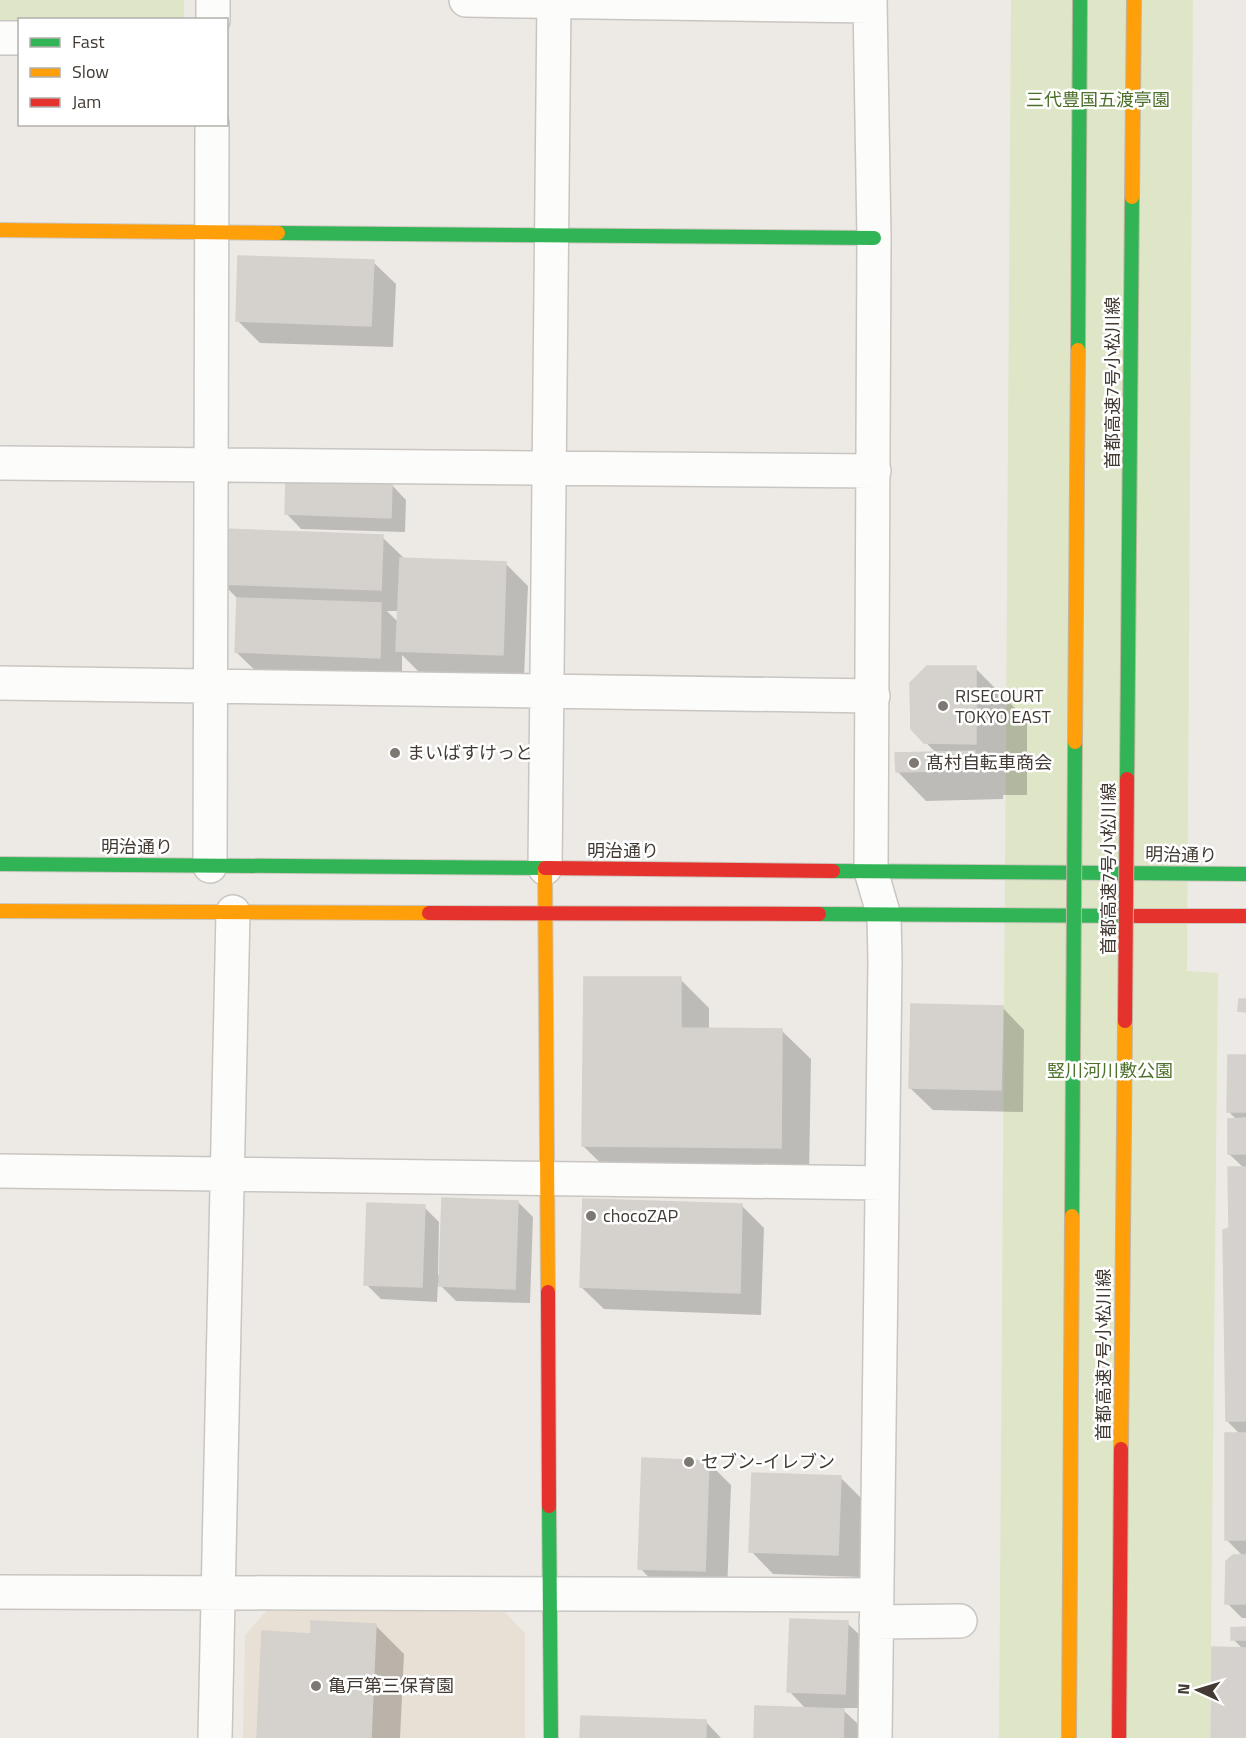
<svg xmlns="http://www.w3.org/2000/svg" width="1246" height="1738" font-family="'Titillium Web','Noto Sans JP',sans-serif">
	<style>
		.education { fill: #e8e0d5 }
		.green { fill: #dee6c7 }
		.shadow { fill: #0003; fill-rule: evenodd }
		.building { fill: #d5d1cd; stroke: #d5d1cc; stroke-width: 1.5 }
		.lines { fill: none; stroke-linecap: round; stroke-linejoin: round }
		.street-casing { stroke: #c9c6c2; stroke-width: 36 }
		.fast-casing { stroke: #cdc7bf; stroke-width: 16 }
		.slow-casing { stroke: #cdc7bf; stroke-width: 16 }
		.jam-casing { stroke: #cdc7bf; stroke-width: 16 }
		.street { stroke: #fcfcfb; stroke-width: 33 }
		.fast { stroke: #30b455; stroke-width: 14 }
		.slow { stroke: #ff9f0a; stroke-width: 14 }
		.jam { stroke: #e5322d; stroke-width: 14 }
		.fast-bridge-casing { stroke: #c4b4a3; stroke-width: 16; stroke-linecap: butt }
		.slow-bridge-casing { stroke: #c4b4a3; stroke-width: 16; stroke-linecap: butt }
		.jam-bridge-casing { stroke: #c4b4a3; stroke-width: 16; stroke-linecap: butt }
		.fast-bridge { stroke: #30b455; stroke-width: 14 }
		.slow-bridge { stroke: #ff9f0a; stroke-width: 14 }
		.jam-bridge { stroke: #e5322d; stroke-width: 14 }
		.poi-dot { fill: #7e7872; stroke: #fff; stroke-width: 2 }
		.labels { text-anchor: middle; stroke-width: 5; stroke-linejoin: round; paint-order: stroke }
		.park-label { font-size: 18px; fill: #4d702a; stroke: #fff }
		.street-label { font-size: 18px; fill: #423a33; stroke: #fff }
		.poi-label { font-size: 18px; fill: #423a33; stroke: #fff; text-anchor: start }
	</style>
	<rect width="100%" height="100%" fill="#edeae6"/>
	<!-- education -->
	<path class="education" d="M 268,1609 L 505,1612 L 525,1633 L 525,1738 L 243,1738 L 245,1635 Z"/>
	<!-- green -->
	<path class="green" d="M 0,0 L 184,0 L 184,16 L 181,19 L 20,20 L 19,25 L 0,24 Z
		M 1011,0 L 1193,0 L 1187,971 L 1218,973 L 1210,1738 L 999,1738 Z"/>
	<!-- shadow -->
	<path class="shadow" d="M 373,262 L 396,284 L 393,347 L 260,343 L 237,320 Z
		M 391,484 L 406,500 L 405,532 L 301,529 L 286,513 Z
		M 382,537 L 406,560 L 505,563 L 528,586 L 524,677 L 420,673 L 402,655 L 402,679 L 259,674 L 236,652 L 238,599 L 223,584 ZM 387,611 L 399,611 L 399,623 Z
		M 975,668 L 1027,720 L 1027,795 L 1003,795 L 1003,799 L 926,801 L 898,772 L 937,754 L 912,728 Z
		M 680,979 L 709,1008 L 709,1030 L 782,1031 L 811,1059 L 809,1177 L 612,1174 L 583,1146 Z
		M 1002,1007 L 1024,1030 L 1023,1112 L 933,1110 L 910,1088 Z
		M 1246,1057 L 1246,1618 L 1242,1618 L 1227,1603 L 1243,1556 L 1227,1540 L 1241,1435 L 1227,1421 L 1230,1230 L 1244,1168 L 1229,1154 L 1237,1120 L 1228,1111 Z
		M 518,1202 L 533,1217 L 530,1303 L 456,1301 L 438,1283 L 437,1302 L 381,1299 L 366,1284 L 424,1207 L 439,1222 L 438,1275 L 441,1276 Z
		M 742,1206 L 764,1228 L 761,1315 L 604,1309 L 581,1287 Z
		M 708,1462 L 731,1485 L 727,1593 L 662,1591 L 640,1568 Z
		M 840,1477 L 863,1500 L 860,1577 L 773,1574 L 751,1551 Z
		M 847,1623 L 863,1638 L 860,1708 L 841,1708 L 859,1725 L 859,1738 L 755,1738 L 806,1709 L 789,1691 Z
		M 375,1625 L 404,1654 L 400,1738 L 259,1738 L 312,1635 Z
		M 1246,1629 L 1246,1738 L 1212,1738 L 1243,1649 L 1233,1639 Z
		M 706,1722 L 721,1738 L 582,1738 Z"/>
	<!-- building -->
	<path class="building" d="M 238,256 L 374,260 L 371,326 L 236,321 Z
		M 286,479 L 392,483 L 391,518 L 285,514 Z
		M 224,529 L 383,535 L 381,590 L 221,584 Z
		M 400,558 L 506,562 L 503,655 L 396,651 Z
		M 237,598 L 381,603 L 380,658 L 235,652 Z
		M 927,666 L 976,666 L 976,744 L 924,743 L 911,729 L 910,683 Z
		M 975,751 L 975,770 L 896,772 L 895,753 Z
		M 584,977 L 681,977 L 681,1028 L 782,1029 L 781,1148 L 582,1146 Z
		M 1239,999 L 1246,999 L 1246,1012 L 1238,1011 Z
		M 911,1004 L 1003,1006 L 1001,1090 L 909,1088 Z
		M 1228,1055 L 1246,1055 L 1246,1112 L 1227,1112 Z
		M 1246,1118 L 1246,1154 L 1228,1154 L 1228,1119 Z
		M 1228,1167 L 1246,1167 L 1246,1421 L 1226,1421 L 1223,1230 L 1229,1228 Z
		M 442,1198 L 518,1201 L 515,1289 L 439,1286 Z
		M 583,1199 L 742,1204 L 740,1293 L 580,1287 Z
		M 367,1203 L 425,1205 L 422,1287 L 364,1285 Z
		M 1225,1433 L 1246,1433 L 1246,1540 L 1225,1540 Z
		M 642,1458 L 709,1461 L 705,1571 L 638,1569 Z
		M 752,1473 L 841,1476 L 838,1555 L 749,1552 Z
		M 1233,1555 L 1246,1555 L 1246,1604 L 1225,1604 L 1226,1561 Z
		M 790,1619 L 848,1621 L 845,1694 L 787,1692 Z
		M 311,1621 L 376,1624 L 371,1738 L 257,1738 L 262,1631 L 311,1634 Z
		M 1246,1627 L 1246,1640 L 1231,1640 L 1231,1628 Z
		M 1212,1647 L 1246,1648 L 1246,1738 L 1211,1738 Z
		M 755,1706 L 844,1709 L 843,1738 L 754,1738 Z
		M 581,1716 L 706,1720 L 706,1738 L 580,1738 Z"/>
	<g class="lines">
		<defs>
			<path id="street" d="M 213,0 L 213,20
				M 466,0 L 870,6
				M 870,0 L 874,238 L 871,871 L 884,916 L 885,961 L 875,1738
				M 0,38 L 20,38
				M 0,463 L 874,471
				M 0,683 L 873,696
				M 210,866 L 212,124
				M 545,868 L 554,0
				M 0,1171 L 882,1183
				M 0,1592 L 877,1595
				M 876,1622 L 960,1621
				M 215,1738 L 233,912"/>
			<path id="fast" d="M 278,233 L 874,238
				M 0,864 L 545,868
				M 833,871 L 1246,874
				M 819,914 L 1137,916
				M 549,1506 L 551,1738"/>
			<path id="slow" d="M 0,230 L 278,233
				M 545,868 L 548,1292
				M 0,911 L 429,913"/>
			<path id="jam" d="M 545,868 L 833,871
				M 429,913 L 819,914
				M 1137,916 L 1246,916
				M 548,1292 L 549,1506"/>
		</defs>
		<!-- street casing -->
		<use href="#street" class="street-casing"/>
		<!-- fast casing -->
		<use href="#fast" class="fast-casing"/>
		<!-- slow casing -->
		<use href="#slow" class="slow-casing"/>
		<!-- jam casing -->
		<use href="#jam" class="jam-casing"/>
		<!-- street -->
		<use href="#street" class="street"/>
		<!-- fast -->
		<use href="#fast" class="fast"/>
		<!-- slow -->
		<use href="#slow" class="slow"/>
		<!-- jam -->
		<use href="#jam" class="jam"/>
		<defs>
			<path id="fast-bridge" d="M 1078,350 L 1080,0
				M 1127,779 L 1132,197
				M 1072,1216 L 1075,742"/>
			<path id="slow-bridge" d="M 1132,197 L 1134,0
				M 1075,742 L 1078,350
				M 1121,1449 L 1125,1021
				M 1069,1738 L 1072,1216"/>
			<path id="jam-bridge" d="M 1125,1021 L 1127,779
				M 1119,1738 L 1121,1449"/>
		</defs>
		<!-- fast-bridge casing -->
		<use href="#fast-bridge" class="fast-bridge-casing"/>
		<!-- slow-bridge casing -->
		<use href="#slow-bridge" class="slow-bridge-casing"/>
		<!-- jam-bridge casing -->
		<use href="#jam-bridge" class="jam-bridge-casing"/>
		<!-- fast-bridge -->
		<use href="#fast-bridge" class="fast-bridge"/>
		<!-- slow-bridge -->
		<use href="#slow-bridge" class="slow-bridge"/>
		<!-- jam-bridge -->
		<use href="#jam-bridge" class="jam-bridge"/>
	</g>
	<!-- markers -->
	<g class="poi-dot">
		<circle cx="943" cy="706" r="6"/>
		<circle cx="395" cy="753" r="6"/>
		<circle cx="914" cy="763" r="6"/>
		<circle cx="591" cy="1216" r="6"/>
		<circle cx="689" cy="1462" r="6"/>
		<circle cx="316" cy="1686" r="6"/>
	</g>
	<g class="labels">
		<!-- park labels -->
		<g class="park-label">
			<text x="1098" y="106">三代豊国五渡亭園</text>
			<text x="1110" y="1077">竪川河川敷公園</text>
		</g>
		<!-- street labels -->
		<g class="street-label">
			<text transform="translate(1113 383) rotate(-90)" y="6">首都高速7号小松川線</text>
			<text x="137" y="853">明治通り</text>
			<text x="623" y="857">明治通り</text>
			<text transform="translate(1181 855) rotate(1)" y="6">明治通り</text>
			<text transform="translate(1109 869) rotate(-90)" y="6">首都高速7号小松川線</text>
			<text transform="translate(1104 1355) rotate(-90)" y="6">首都高速7号小松川線</text>
		</g>
		<!-- poi labels -->
		<g class="poi-label">
			<text x="955" y="702">RISECOURT<tspan x="955" dy="21">TOKYO EAST</tspan></text>
			<text x="407" y="759">まいばすけっと</text>
			<text x="926" y="769">髙村自転車商会</text>
			<text x="603" y="1222">chocoZAP</text>
			<text x="701" y="1468">セブン-イレブン</text>
			<text x="328" y="1692">亀戸第三保育園</text>
		</g>
	</g>
	<!-- legend -->
	<rect x="18" y="18" width="210" height="108" fill="#ffffff" stroke="#b3b0ad" stroke-width="1.5"/>
	<rect x="30" y="38" width="30" height="9" fill="#30b455" stroke="#b3b0ad" stroke-width="1.5"/>
	<text x="72" y="48" font-size="18" fill="#423a33">Fast</text>
	<rect x="30" y="68" width="30" height="9" fill="#ff9f0a" stroke="#b3b0ad" stroke-width="1.5"/>
	<text x="72" y="78" font-size="18" fill="#423a33">Slow</text>
	<rect x="30" y="98" width="30" height="9" fill="#e5322d" stroke="#b3b0ad" stroke-width="1.5"/>
	<text x="72" y="108" font-size="18" fill="#423a33">Jam</text>
	<!-- north arrow -->
	<g transform="translate(1198 1690) rotate(274)" stroke="#ffffff" stroke-width="4.5" paint-order="stroke">
	<path d="M0-4.5L10 22L0 15L-10 22Z" fill="#423a33"/>
	<text y="-9" font-size="16" font-weight="bold" text-anchor="middle" fill="#423a33">N</text>
	</g>
</svg>
